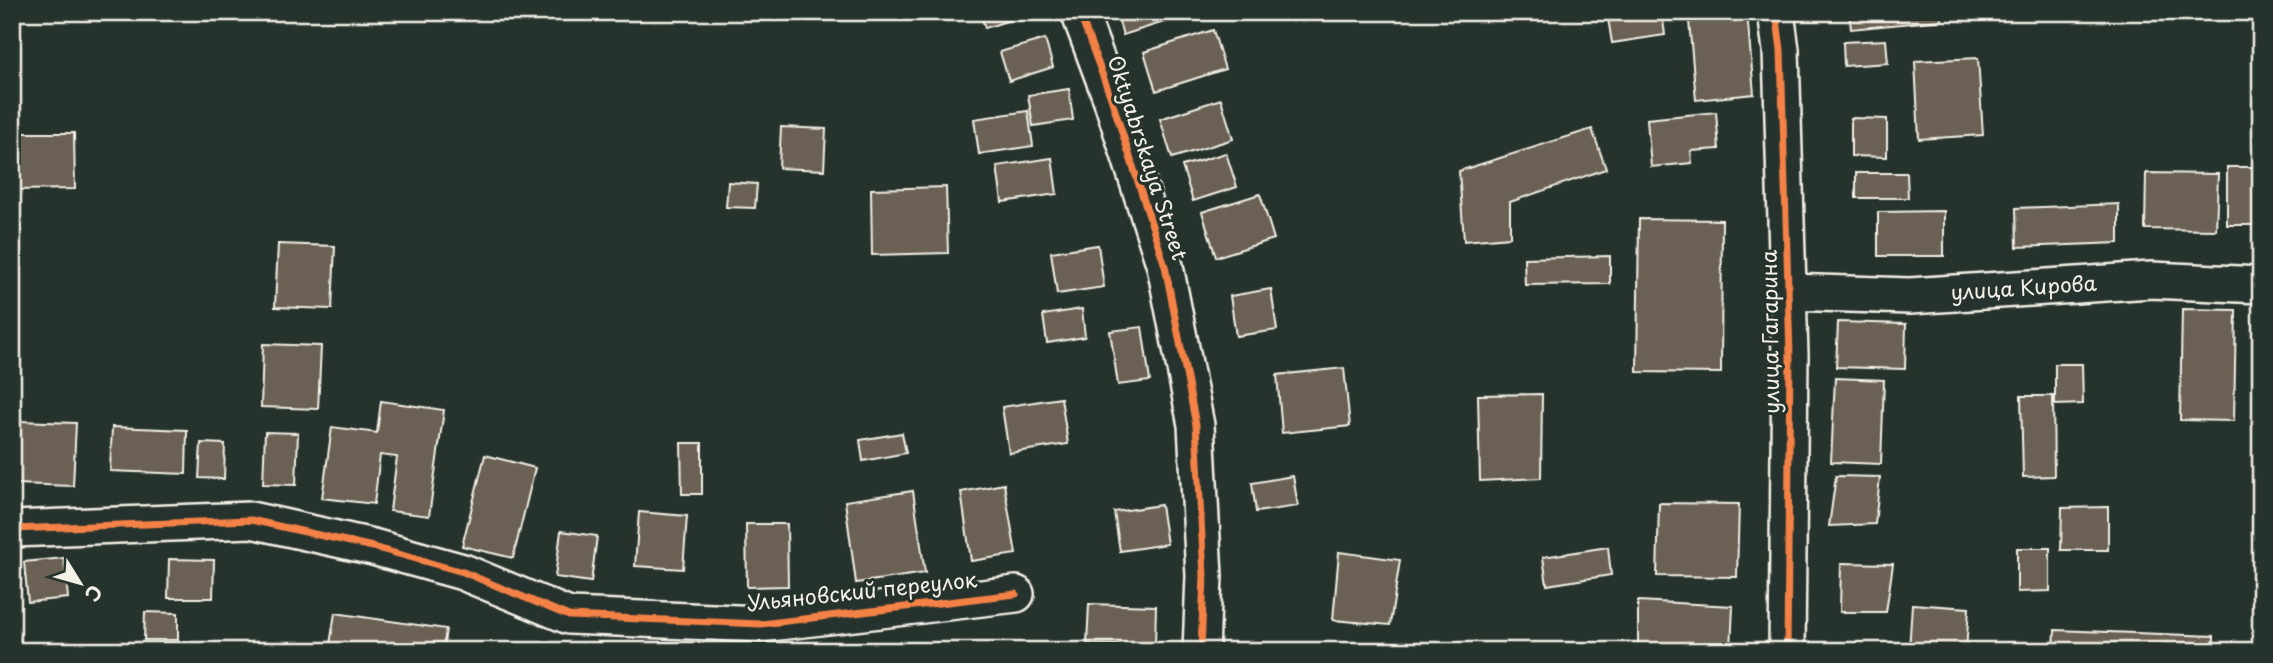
<svg xmlns="http://www.w3.org/2000/svg" width="2273" height="663" font-family="'Playpen Sans',sans-serif">
	<style>
		.building { fill: #6a6152; stroke: #f4f1e8; stroke-width: 2 }
		.lines { fill: none; stroke-linecap: round; stroke-linejoin: round }
		.minor-casing { stroke: #f4f1e8; stroke-width: 40 }
		.minor { stroke: #26332d; stroke-width: 35 }
		.cycleway-casing { stroke: #26332d; stroke-width: 11 }
		.cycleway { stroke: #f48246; stroke-width: 7 }
		.labels { text-anchor: middle; stroke-width: 6; stroke-linejoin: round; paint-order: stroke }
		.street-label { font-size: 21px; fill: #f4f1e8; stroke: #26332d }
	</style>
	<rect width="100%" height="100%" fill="#26332d"/>
	<filter id="ink" filterUnits="userSpaceOnUse"><feTurbulence type="fractalNoise" baseFrequency=".0143" numOctaves="2"/><feDisplacementMap in="SourceGraphic" scale="14" xChannelSelector="R" yChannelSelector="G"/><feConvolveMatrix kernelMatrix="1 2 1 2 8 2 1 2 1" color-interpolation-filters="sRGB"/></filter>
	<g filter="url(#ink)">
		<!-- building -->
		<path class="building" d="M 980,12 L 1026,12 L 1026,15 L 985,28 Z
			M 1116,12 L 1185,12 L 1186,15 L 1123,35 Z
			M 1607,12 L 1662,12 L 1665,35 L 1612,43 Z
			M 1721,12 L 1747,12 L 1754,94 L 1696,100 L 1689,21 L 1721,18 Z
			M 1849,12 L 1941,12 L 1942,20 L 1851,29 Z
			M 1213,30 L 1225,69 L 1156,91 L 1144,52 Z
			M 1045,39 L 1053,67 L 1009,81 L 1000,52 Z
			M 1886,40 L 1888,63 L 1844,66 L 1843,42 Z
			M 1978,58 L 1983,135 L 1919,139 L 1915,61 Z
			M 1069,89 L 1073,120 L 1033,126 L 1028,95 Z
			M 1221,99 L 1233,139 L 1172,158 L 1160,119 Z
			M 1028,111 L 1033,146 L 979,154 L 974,119 Z
			M 1716,112 L 1719,149 L 1691,151 L 1692,163 L 1651,167 L 1647,119 Z
			M 1851,118 L 1887,119 L 1887,157 L 1851,156 Z
			M 781,127 L 826,129 L 824,170 L 779,168 Z
			M 1592,129 L 1606,169 L 1510,202 L 1510,237 L 1464,241 L 1459,171 Z
			M 12,133 L 74,133 L 75,189 L 12,190 Z
			M 1226,153 L 1237,187 L 1193,201 L 1182,166 Z
			M 1052,158 L 1057,194 L 1002,202 L 997,166 Z
			M 2227,167 L 2261,167 L 2261,225 L 2227,225 Z
			M 1856,173 L 1907,173 L 1908,198 L 1856,198 Z
			M 2146,173 L 2218,174 L 2216,230 L 2145,229 Z
			M 728,182 L 757,184 L 755,208 L 726,207 Z
			M 946,187 L 948,253 L 872,255 L 871,189 Z
			M 1260,194 L 1274,239 L 1216,257 L 1202,212 Z
			M 2119,204 L 2119,243 L 2017,247 L 2016,208 Z
			M 1944,211 L 1944,256 L 1878,256 L 1878,212 Z
			M 1639,219 L 1722,220 L 1721,373 L 1637,372 Z
			M 278,244 L 335,246 L 332,309 L 275,307 Z
			M 1098,245 L 1104,287 L 1057,294 L 1051,252 Z
			M 1610,256 L 1610,284 L 1525,285 L 1524,258 Z
			M 1271,289 L 1277,330 L 1236,336 L 1230,296 Z
			M 1082,309 L 1085,337 L 1047,343 L 1043,315 Z
			M 2182,309 L 2236,310 L 2234,421 L 2180,420 Z
			M 1838,322 L 1906,324 L 1905,369 L 1836,367 Z
			M 1142,327 L 1150,381 L 1118,385 L 1110,331 Z
			M 263,344 L 321,346 L 318,409 L 261,407 Z
			M 2055,364 L 2082,364 L 2083,404 L 2055,405 Z
			M 1344,368 L 1350,426 L 1282,433 L 1277,375 Z
			M 1835,378 L 1884,380 L 1881,464 L 1831,462 Z
			M 1542,394 L 1541,478 L 1480,481 L 1478,395 Z
			M 2021,396 L 2053,396 L 2054,476 L 2023,477 Z
			M 1061,398 L 1068,444 L 1009,453 L 1002,407 Z
			M 381,401 L 444,410 L 429,516 L 390,511 L 397,457 L 380,455 L 374,504 L 322,498 L 332,427 L 377,433 Z
			M 18,421 L 76,423 L 73,486 L 16,484 Z
			M 112,427 L 187,430 L 186,474 L 110,471 Z
			M 265,432 L 298,433 L 296,485 L 263,484 Z
			M 902,433 L 906,453 L 863,461 L 860,440 Z
			M 201,443 L 225,444 L 224,479 L 199,478 Z
			M 681,443 L 702,443 L 702,494 L 682,494 Z
			M 485,455 L 535,468 L 513,558 L 462,546 Z
			M 1293,476 L 1298,506 L 1256,512 L 1252,483 Z
			M 1836,476 L 1880,477 L 1875,524 L 1829,526 Z
			M 1004,484 L 1016,554 L 971,561 L 961,492 Z
			M 913,491 L 925,573 L 856,583 L 845,501 Z
			M 1659,503 L 1739,504 L 1737,577 L 1657,576 Z
			M 1161,505 L 1167,544 L 1120,551 L 1114,512 Z
			M 2108,507 L 2108,550 L 2061,550 L 2062,508 Z
			M 639,512 L 687,516 L 683,569 L 635,566 Z
			M 746,524 L 787,524 L 788,586 L 747,587 Z
			M 561,531 L 597,536 L 591,582 L 555,577 Z
			M 1608,547 L 1611,575 L 1547,585 L 1543,557 Z
			M 2017,548 L 2050,548 L 2050,591 L 2017,592 Z
			M 1339,552 L 1400,560 L 1390,625 L 1333,620 Z
			M 64,558 L 68,598 L 28,602 L 24,562 Z
			M 169,559 L 214,560 L 213,598 L 168,598 Z
			M 1841,563 L 1893,564 L 1886,612 L 1840,612 Z
			M 1638,601 L 1733,606 L 1731,649 L 1638,649 Z
			M 1089,604 L 1156,606 L 1155,646 L 1087,644 Z
			M 1912,604 L 1969,608 L 1966,651 L 1909,651 Z
			M 145,612 L 178,613 L 178,640 L 144,640 Z
			M 335,613 L 446,629 L 443,651 L 329,651 Z
			M 2055,630 L 2214,636 L 2214,651 L 2054,651 Z
			M 18,636 L 20,651 L 12,651 L 12,637 Z"/>
		<g class="lines">
			<defs>
				<g id="minor">
					<path d="M 1079,12 L 1111,98 L 1165,266 L 1196,425 L 1204,576 L 1201,651"/>
					<path d="M 1776,12 L 1781,50 L 1790,356 L 1787,651"/>
					<path id="s1" d="M 1788,292 L 1910,296 L 2151,280 L 2261,285"/>
					<path d="M 12,529 L 251,520 L 373,547 L 463,572 L 569,616 L 761,624 L 1016,594"/>
				</g>
			</defs>
			<!-- minor casing -->
			<use href="#minor" class="minor-casing"/>
			<!-- minor -->
			<use href="#minor" class="minor"/>
			<defs>
				<path id="cycleway" d="M 1079,12 L 1111,98 L 1165,266 L 1196,425 L 1204,576 L 1201,651
					M 1776,12 L 1781,50 L 1790,356 L 1787,651
					M 12,529 L 251,520 L 373,547 L 463,572 L 569,616 L 761,624 L 1016,594"/>
			</defs>
			<!-- cycleway casing -->
			<use href="#cycleway" class="cycleway-casing"/>
			<!-- cycleway -->
			<use href="#cycleway" class="cycleway"/>
		</g>
	</g>
	<g class="labels">
		<!-- street labels -->
		<g class="street-label">
			<text transform="translate(1147 158) rotate(72)" y="7">Oktyabrskaya Street</text>
			<text dy="7" stroke="none"><textPath href="#s1" startOffset="236">улица Кирова</textPath></text>
			<text transform="translate(1771 332) rotate(-91)" y="7">улица Гагарина</text>
			<text transform="translate(862 592) rotate(-6)" y="7">Ульяновский переулок</text>
		</g>
	</g>
	<!-- margin -->
	<rect width="2273" height="663" fill="none" stroke="#26332d" stroke-width="42"/>
	<rect x="21" y="21" width="2231" height="621" fill="none" stroke="#f4f1e8" stroke-width="2.5" filter="url(#ink)"/>
	<!-- north arrow -->
	<g transform="translate(80 583) rotate(127)" stroke="#26332d" stroke-width="5" paint-order="stroke">
	<path d="M0-5L12 26L0 18L-12 26Z" fill="#f4f1e8"/>
	<text y="-10" font-size="19" font-weight="bold" text-anchor="middle" fill="#f4f1e8">С</text>
	</g>
</svg>
